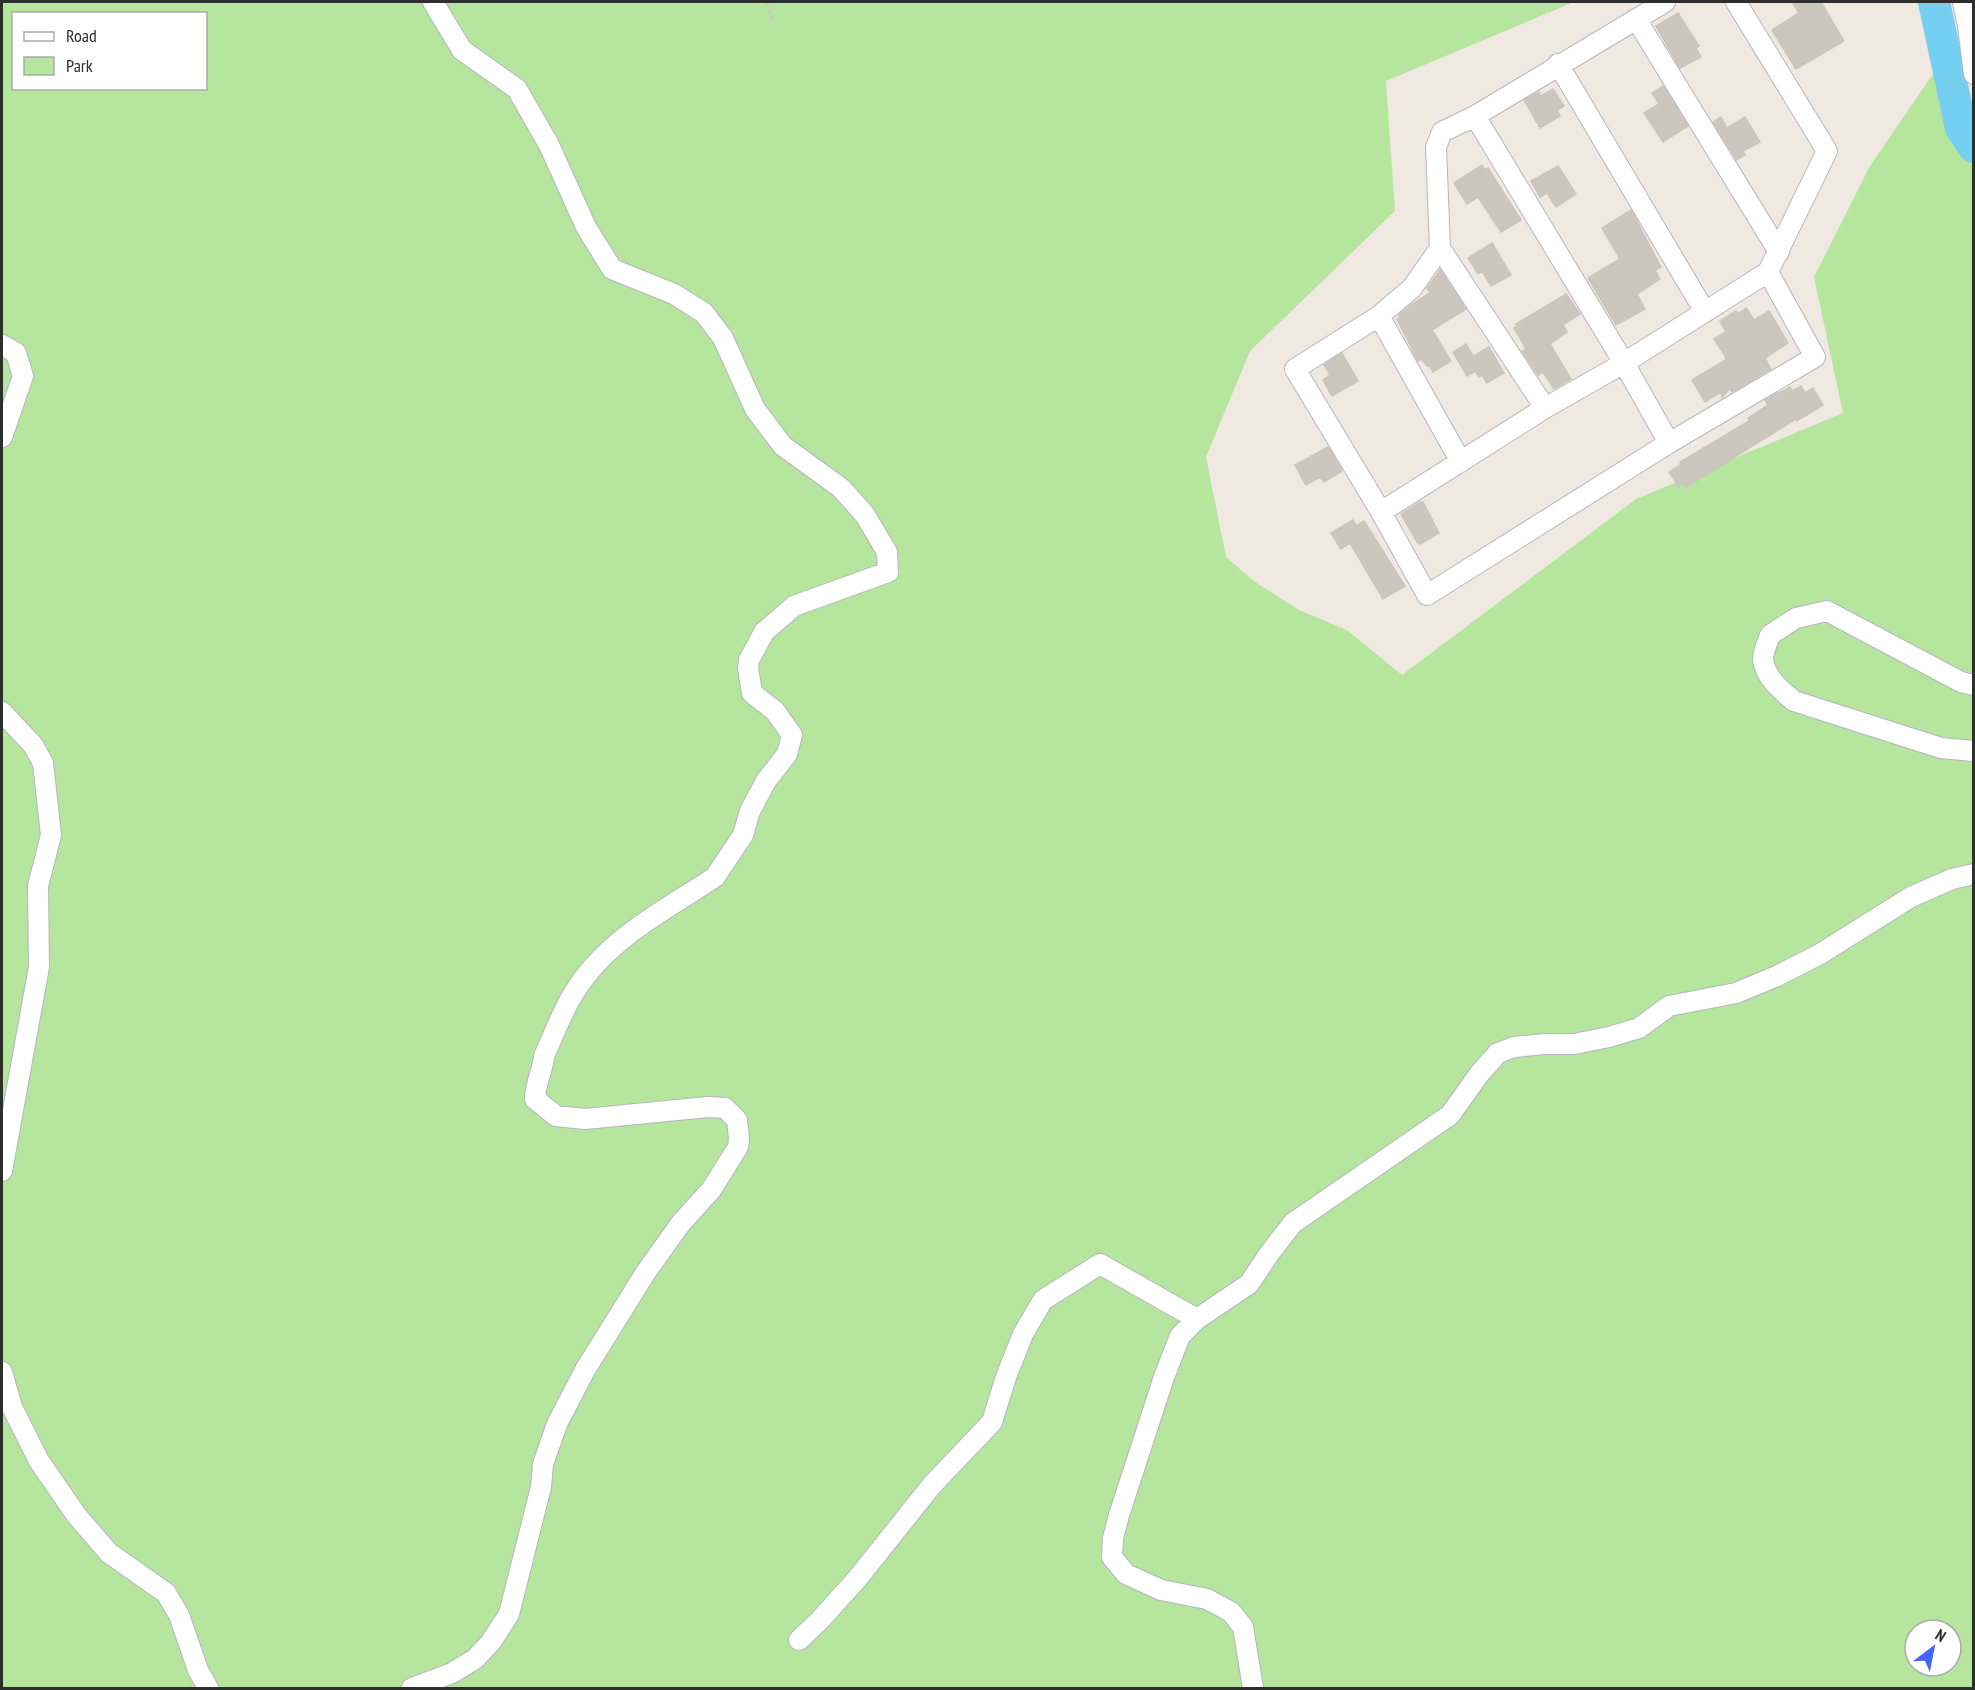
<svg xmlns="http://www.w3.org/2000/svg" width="1975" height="1690" font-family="'PT Sans Narrow',sans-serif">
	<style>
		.green { fill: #b6e59e; fill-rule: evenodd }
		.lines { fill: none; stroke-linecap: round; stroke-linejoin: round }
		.river { stroke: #75cff0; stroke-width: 32 }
		.building { fill: #cbc7bf; stroke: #cbc5ba; stroke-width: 1.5 }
		.minor-casing { stroke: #b4b7c1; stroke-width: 22 }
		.path { stroke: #c9c9c9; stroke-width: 3; stroke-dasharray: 4.5 3; stroke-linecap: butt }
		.minor { stroke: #fff; stroke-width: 20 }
	</style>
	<rect width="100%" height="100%" fill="#efe9e1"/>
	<!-- green -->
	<path class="green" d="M 2,2 L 1574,2 L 1386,81 L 1395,211 L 1250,351 L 1206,457 L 1226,557 L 1255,582 L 1299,610 L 1347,630 L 1402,675 L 1636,499 L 1843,413 L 1814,277 L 1870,166 L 1933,74 L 1974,170 L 1973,1688 L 2,1688 ZM 14,14 L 206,14 L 206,88 L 14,88 ZM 1915,1630 L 1951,1630 L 1951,1666 L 1915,1666 Z"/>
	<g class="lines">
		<!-- river -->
		<path class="river" d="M 1934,2 L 1961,128 L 1974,147"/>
	</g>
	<!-- building -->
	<path class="building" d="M 1792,2 L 1821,2 L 1844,41 L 1796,69 L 1772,30 L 1799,13 Z
		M 1678,13 L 1699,46 L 1696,48 L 1701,57 L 1680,68 L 1656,26 Z
		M 1663,86 L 1688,126 L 1663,142 L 1644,113 L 1659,104 L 1652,93 Z
		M 1553,89 L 1564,106 L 1557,110 L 1560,116 L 1540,128 L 1524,100 L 1539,92 L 1541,96 Z
		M 1721,117 L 1727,128 L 1745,117 L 1760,142 L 1743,151 L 1745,155 L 1737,160 L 1713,122 Z
		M 1482,165 L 1485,170 L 1488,168 L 1521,220 L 1501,232 L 1478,197 L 1467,204 L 1454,183 Z
		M 1558,166 L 1576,194 L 1556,207 L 1547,193 L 1540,197 L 1531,181 Z
		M 1631,210 L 1661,267 L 1655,270 L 1660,279 L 1637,294 L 1645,309 L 1616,325 L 1588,278 L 1620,259 L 1602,228 Z
		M 1492,243 L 1511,275 L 1491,286 L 1482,271 L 1478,274 L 1468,258 Z
		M 1440,270 L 1466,309 L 1432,330 L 1451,361 L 1433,372 L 1429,365 L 1427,366 L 1422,359 L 1418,361 L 1397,319 L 1400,318 L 1399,315 L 1412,304 L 1430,293 L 1427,288 Z
		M 1566,294 L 1580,314 L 1563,325 L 1567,332 L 1550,344 L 1571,379 L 1554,389 L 1543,372 L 1538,375 L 1522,351 L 1526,349 L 1514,328 L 1517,326 L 1516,324 Z
		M 1746,308 L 1754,320 L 1769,311 L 1788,343 L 1765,358 L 1771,369 L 1732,392 L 1730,388 L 1722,398 L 1721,392 L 1705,402 L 1692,380 L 1727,359 L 1714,339 L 1726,332 L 1720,321 L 1736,311 L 1738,314 Z
		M 1466,344 L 1473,356 L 1489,347 L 1504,373 L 1487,383 L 1482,375 L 1479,377 L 1475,371 L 1467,376 L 1453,352 Z
		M 1342,353 L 1358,381 L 1332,396 L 1323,380 L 1330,375 L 1324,365 Z
		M 1801,386 L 1805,393 L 1813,388 L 1823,405 L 1797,421 L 1796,419 L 1685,488 L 1683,484 L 1679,487 L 1669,472 L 1681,464 L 1680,462 L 1749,421 L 1748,418 L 1768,405 L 1765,400 L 1790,387 L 1792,391 Z
		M 1328,447 L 1342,471 L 1324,482 L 1320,477 L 1306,485 L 1295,465 Z
		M 1420,502 L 1423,502 L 1439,533 L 1420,544 L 1417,542 L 1401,514 Z
		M 1353,520 L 1356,526 L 1364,521 L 1405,586 L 1383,599 L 1350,543 L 1341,549 L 1331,533 Z"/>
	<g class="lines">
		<defs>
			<path id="minor" d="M 1665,2 L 1475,116 L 1442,132 L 1436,147 L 1440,248 L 1412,288 L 1379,316 L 1295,369 L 1381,512 L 1427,595 L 1669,443 L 1815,357 L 1768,272
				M 1963,2 L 1968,26 L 1974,74
				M 1636,19 L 1779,252
				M 1558,64 L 1705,312
				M 1475,116 L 1624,363 L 1669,443
				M 1440,248 L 1545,408
				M 1379,316 L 1461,462
				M 2,345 L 16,353 L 23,376 L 2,437
				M 1381,512 L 1545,408 L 1624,363 L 1768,272 L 1827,151 L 1736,2
				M 1974,685 L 1961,682 L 1827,611 L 1796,618 L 1770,635 C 1768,642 1763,652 1763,659 C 1765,678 1781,690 1794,701 L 1941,748 L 1974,751
				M 2,712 L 33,745 L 43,763 L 51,835 L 38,886 L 39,967 L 2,1171
				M 2,1372 L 12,1407 L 39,1461 L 77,1516 L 109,1553 L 166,1593 L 179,1615 L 198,1670 L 208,1688
				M 799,1640 L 820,1620 L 857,1579 L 932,1485 L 992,1422 L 1006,1377 L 1023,1334 L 1043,1300 L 1100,1264 L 1197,1319
				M 412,1688 L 452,1673 L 475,1659 L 491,1642 L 509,1614 L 541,1487 L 543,1464 L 557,1424 L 585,1370 L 646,1272 L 681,1223 L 711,1190 L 738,1147 L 739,1138 L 737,1120 L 725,1108 L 708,1107 L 585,1119 L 556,1116 L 535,1099 C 535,1083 543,1071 544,1056 C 556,1030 566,1001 584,978 C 617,934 670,907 715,877 L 743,835 L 750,811 L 766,781 L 787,754 L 792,735 L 775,711 L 752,693 L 748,668 L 749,660 L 764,632 L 794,606 L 888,572 L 887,552 L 865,515 L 841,488 L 783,446 L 755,409 L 723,338 L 704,313 L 674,294 L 612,269 L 586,227 L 549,145 L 517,89 L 462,50 L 433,2
				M 1253,1688 L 1243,1627 L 1231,1612 L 1207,1599 L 1161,1590 L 1126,1574 L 1112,1557 L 1113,1538 L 1119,1515 L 1164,1377 L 1180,1336 L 1197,1319 L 1249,1284 L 1269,1254 L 1293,1223 L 1450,1115 L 1480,1073 L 1498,1053 L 1514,1047 L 1545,1044 L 1574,1044 L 1609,1037 L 1639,1028 L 1669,1006 L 1736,993 L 1777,976 L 1820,954 L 1911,897 L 1952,879 L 1974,874"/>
		</defs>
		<!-- minor casing -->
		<use href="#minor" class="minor-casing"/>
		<!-- path -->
		<path class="path" d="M 766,2 L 774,24"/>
		<!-- minor -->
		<use href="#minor" class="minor"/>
	</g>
	<!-- border -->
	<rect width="1975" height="1690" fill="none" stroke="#2e2e2e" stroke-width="6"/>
	<!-- legend -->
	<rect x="12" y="12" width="195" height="78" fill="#ffffff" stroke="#ababab" stroke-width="1.5"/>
	<rect x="24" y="32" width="30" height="9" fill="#ffffff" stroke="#ababab" stroke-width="1.5"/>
	<text x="66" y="42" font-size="18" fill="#2e2e2e">Road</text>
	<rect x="24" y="57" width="30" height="18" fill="#b6e59e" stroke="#ababab" stroke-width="1.5"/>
	<text x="66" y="72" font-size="18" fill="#2e2e2e">Park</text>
	<!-- north arrow -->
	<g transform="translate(1933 1648) rotate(32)"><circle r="28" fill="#ffffff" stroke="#ababab" stroke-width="1.5"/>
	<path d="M0-4.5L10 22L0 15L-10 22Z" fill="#4264fb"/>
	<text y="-9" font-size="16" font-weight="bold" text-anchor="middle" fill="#2e2e2e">N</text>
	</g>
</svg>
